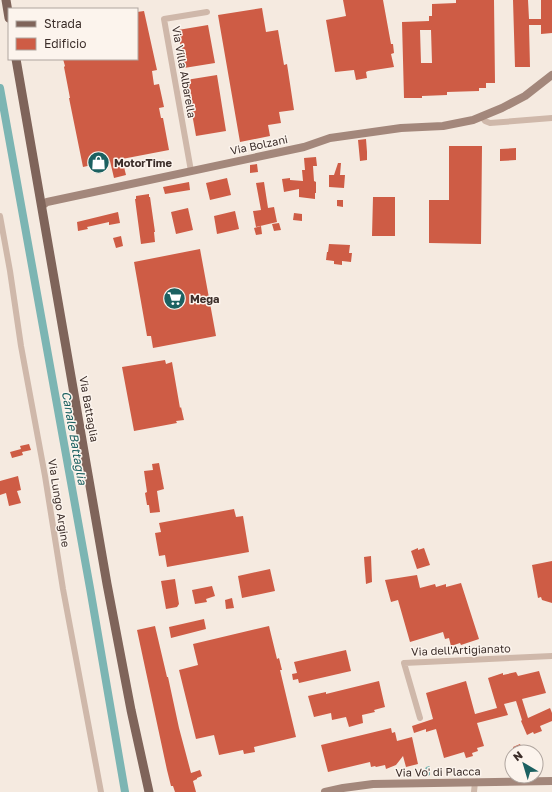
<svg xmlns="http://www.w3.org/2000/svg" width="552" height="792" font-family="'Golos Text',sans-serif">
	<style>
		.water { fill: #7cb5b3 }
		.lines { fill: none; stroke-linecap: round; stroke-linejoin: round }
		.canal { stroke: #7cb5b3; stroke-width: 8 }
		.building { fill: #ce5c45; fill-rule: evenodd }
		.street { stroke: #cfb8aa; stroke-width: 6 }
		.secondary { stroke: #a3877b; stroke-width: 8 }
		.primary { stroke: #7f645a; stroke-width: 9 }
		.labels { text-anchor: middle; stroke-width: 3; stroke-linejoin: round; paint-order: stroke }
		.street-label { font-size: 11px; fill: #3c2e2a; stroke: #fcf4ed }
		.poi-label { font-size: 11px; font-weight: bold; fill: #3c2e2a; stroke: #fcf4ed; text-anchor: start }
		.water-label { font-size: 12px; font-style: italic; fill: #1c6161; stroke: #fcf4ed }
	</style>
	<rect width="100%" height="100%" fill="#f5eae0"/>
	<!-- water -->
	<path class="water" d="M 429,766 L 430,767 L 430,775 L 428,776 L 422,776 L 421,771 L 425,769 L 426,767 Z"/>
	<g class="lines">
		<!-- canal -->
		<path class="canal" d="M 0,88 L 90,588 L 125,792"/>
	</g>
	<!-- building -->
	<path class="building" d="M 343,0 L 383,0 L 391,44 L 393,44 L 394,53 L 391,54 L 394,67 L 368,71 L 366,72 L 367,78 L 356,80 L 354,70 L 335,72 L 326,20 L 346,16 Z
		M 456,0 L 494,0 L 495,83 L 486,83 L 486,88 L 479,88 L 479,91 L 447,92 L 447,95 L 422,96 L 422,98 L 404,98 L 402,22 L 429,21 L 429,16 L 432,16 L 432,4 L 456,3 ZM 420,30 L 431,30 L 432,63 L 421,63 Z
		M 513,0 L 528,0 L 529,19 L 541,19 L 541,0 L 552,0 L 552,33 L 541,34 L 541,25 L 529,25 L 530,67 L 515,67 Z
		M 262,8 L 266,32 L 278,30 L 284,65 L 287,64 L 294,110 L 279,112 L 281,123 L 268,125 L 270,136 L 240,142 L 218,15 Z
		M 144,11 L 157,70 L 152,71 L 154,85 L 159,84 L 164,107 L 159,108 L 161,118 L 163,118 L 169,150 L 122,159 L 126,175 L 114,178 L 110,161 L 83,167 L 69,98 L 70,98 L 64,67 L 65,66 L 63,59 L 137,59 L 137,12 Z
		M 208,25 L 215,63 L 184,68 L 178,30 Z
		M 217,75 L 226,131 L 196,136 L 186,80 Z
		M 366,139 L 367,152 L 367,160 L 360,161 L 358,140 Z
		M 449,146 L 482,146 L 481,244 L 429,243 L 429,200 L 449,200 Z
		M 516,148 L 516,160 L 500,161 L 500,149 Z
		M 316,157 L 317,166 L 313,166 L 314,181 L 316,182 L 316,193 L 315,193 L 315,199 L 299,197 L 299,189 L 284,192 L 282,179 L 290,178 L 290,180 L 303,181 L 302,170 L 305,170 L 304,158 Z
		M 338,163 L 341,163 L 340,175 L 345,175 L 344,188 L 329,187 L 329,175 L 334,175 Z
		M 257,164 L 258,172 L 250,173 L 250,165 Z
		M 227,178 L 231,195 L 210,200 L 206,183 Z
		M 189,182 L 190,190 L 165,194 L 163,187 Z
		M 264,182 L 268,208 L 274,207 L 277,222 L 256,227 L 253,211 L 261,210 L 256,183 Z
		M 149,194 L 149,197 L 150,197 L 155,232 L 154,232 L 155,242 L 141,244 L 135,199 L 136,199 L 136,196 Z
		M 373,197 L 395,197 L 395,236 L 372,236 Z
		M 337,200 L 343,200 L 343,207 L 337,206 Z
		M 188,208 L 193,230 L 176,234 L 171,212 Z
		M 235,211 L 239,229 L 217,234 L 214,216 Z
		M 118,212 L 120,223 L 109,225 L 109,222 L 87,227 L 88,229 L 78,231 L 77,222 Z
		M 294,213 L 302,214 L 302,221 L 293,220 Z
		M 279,223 L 281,230 L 274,231 L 272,224 Z
		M 261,226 L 262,234 L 256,235 L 254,228 Z
		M 121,236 L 123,246 L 116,248 L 113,238 Z
		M 329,244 L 350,245 L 349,253 L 352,253 L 351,262 L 342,261 L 342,265 L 334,264 L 334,261 L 326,260 L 327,252 L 328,252 Z
		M 200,249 L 216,336 L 153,348 L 151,336 L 147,336 L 134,262 Z
		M 165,360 L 166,364 L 172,362 L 180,408 L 181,407 L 184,420 L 176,421 L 177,423 L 134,431 L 122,367 Z
		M 29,444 L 31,450 L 22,452 L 23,455 L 12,458 L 10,452 L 21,449 L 20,446 Z
		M 159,463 L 164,489 L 157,491 L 160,512 L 150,513 L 149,505 L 147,505 L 145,493 L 147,492 L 144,471 L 153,470 L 152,464 Z
		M 18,476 L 21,490 L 17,491 L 21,503 L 9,506 L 6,493 L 0,495 L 0,481 Z
		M 234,509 L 236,517 L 243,516 L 249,552 L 167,567 L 165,555 L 159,556 L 155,533 L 161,532 L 159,523 Z
		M 418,548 L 418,550 L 424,548 L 430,565 L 417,569 L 411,551 Z
		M 371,556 L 372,582 L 366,584 L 364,557 Z
		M 552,561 L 552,603 L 542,600 L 541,597 L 538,598 L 532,565 Z
		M 270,569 L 275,591 L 242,598 L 238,576 Z
		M 417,575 L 420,588 L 435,584 L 436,587 L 446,584 L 446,587 L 461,583 L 479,639 L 461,645 L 460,643 L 451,646 L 449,638 L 445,639 L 443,632 L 410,642 L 398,600 L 391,602 L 385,580 Z
		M 175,579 L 179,604 L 177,607 L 166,609 L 161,581 Z
		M 212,586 L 215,596 L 206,599 L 207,602 L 195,604 L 192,590 Z
		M 232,598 L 234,608 L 226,609 L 225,600 Z
		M 204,619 L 206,629 L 171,638 L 169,627 Z
		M 155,626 L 167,677 L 168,677 L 179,728 L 191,773 L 200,770 L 202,776 L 197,778 L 197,779 L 193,781 L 196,792 L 175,792 L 173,786 L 171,786 L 167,770 L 137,630 Z
		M 269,626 L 277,659 L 279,658 L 282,670 L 280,670 L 296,737 L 254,747 L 255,752 L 244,754 L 243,750 L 219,755 L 214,735 L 196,739 L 179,670 L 198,665 L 193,644 Z
		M 346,650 L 351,671 L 299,683 L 298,679 L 293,680 L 292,674 L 297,673 L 294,662 Z
		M 539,671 L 546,693 L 522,699 L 528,718 L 550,708 L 552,713 L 552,721 L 540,726 L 542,731 L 534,734 L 533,732 L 527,735 L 521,721 L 522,720 L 516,701 L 504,704 L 508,715 L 477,723 L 484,746 L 477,748 L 478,751 L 472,753 L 473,756 L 466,758 L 464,752 L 444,758 L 436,729 L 426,732 L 426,729 L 414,733 L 412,726 L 433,719 L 426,693 L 466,681 L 475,714 L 497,708 L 488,678 L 503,673 L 503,675 L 516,672 L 518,676 Z
		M 379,681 L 385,707 L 374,710 L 375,712 L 362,715 L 363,723 L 349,727 L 346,717 L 332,720 L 331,713 L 314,717 L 308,696 L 326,692 L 326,694 Z
		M 391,728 L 392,733 L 395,732 L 397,741 L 412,737 L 418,764 L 406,767 L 403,756 L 396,765 L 386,769 L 385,765 L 376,767 L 375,766 L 371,767 L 370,762 L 328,772 L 321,745 Z
		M 520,744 L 523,752 L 515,752 L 513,747 Z"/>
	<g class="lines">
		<!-- street -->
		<path class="street" d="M 481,116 L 485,121 L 490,123 L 552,118
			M 191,171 L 164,19 L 207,12
			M 0,216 L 10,271 L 21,346 L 45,476 L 63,589 L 101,792
			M 420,718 L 404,663 L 552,656
			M 474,792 L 475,782"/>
		<!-- secondary -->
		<path class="secondary" d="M 42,206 L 47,202 L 304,147 L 330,138 L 401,128 L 443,126 L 473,120 L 502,108 L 525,96 L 552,75
			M 325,792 L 343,788 L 373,784 L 552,781"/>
		<!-- primary -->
		<path class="primary" d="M 6,0 L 9,18
			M 16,59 L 107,584 L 131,710 L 149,792"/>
	</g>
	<!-- icons -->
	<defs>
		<symbol id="shop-disc" viewBox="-11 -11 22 22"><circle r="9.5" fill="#1c6161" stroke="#fcf4ed"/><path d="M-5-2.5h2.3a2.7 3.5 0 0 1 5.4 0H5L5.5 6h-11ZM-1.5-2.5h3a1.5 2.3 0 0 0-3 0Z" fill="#fff"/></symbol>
		<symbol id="supermarket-disc" viewBox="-11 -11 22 22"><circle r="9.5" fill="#1c6161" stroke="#fcf4ed"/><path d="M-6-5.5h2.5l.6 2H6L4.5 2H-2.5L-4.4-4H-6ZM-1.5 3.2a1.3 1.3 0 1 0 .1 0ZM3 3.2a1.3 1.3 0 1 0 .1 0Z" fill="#fff"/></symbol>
	</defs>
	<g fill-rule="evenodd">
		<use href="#shop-disc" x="86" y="150" width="25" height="25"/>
		<use href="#supermarket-disc" x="162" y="286" width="25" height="25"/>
	</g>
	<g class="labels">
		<!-- street labels -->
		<g class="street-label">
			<text transform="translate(184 72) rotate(80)" y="4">Via Villa Albarella</text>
			<text transform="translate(259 145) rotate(-12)" y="4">Via Bolzani</text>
			<text transform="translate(89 409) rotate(80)" y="4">Via Battaglia</text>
			<text transform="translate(59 503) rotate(81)" y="4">Via Lungo Argine</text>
			<text transform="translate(461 650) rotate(-2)" y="4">Via dell'Artigianato</text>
			<text transform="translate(438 772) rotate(-1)" y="4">Via Vo' di Placca</text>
		</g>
		<!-- poi labels -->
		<g class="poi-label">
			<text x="114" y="167">MotorTime</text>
			<text x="190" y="303">Mega</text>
		</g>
		<!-- water labels -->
		<g class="water-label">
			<text transform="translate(74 438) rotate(80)" y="4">Canale Battaglia</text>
		</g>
	</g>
	<!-- legend -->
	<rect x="8" y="8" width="130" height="52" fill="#fcf4ed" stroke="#afa59f"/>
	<rect x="16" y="21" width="20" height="6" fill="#7f645a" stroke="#afa59f"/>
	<text x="44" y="28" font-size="12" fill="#3c2e2a">Strada</text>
	<rect x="16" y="38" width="20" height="12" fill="#ce5c45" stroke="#afa59f"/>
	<text x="44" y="48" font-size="12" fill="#3c2e2a">Edificio</text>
	<!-- north arrow -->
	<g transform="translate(524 764) rotate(322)"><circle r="19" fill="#fcf4ed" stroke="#afa59f"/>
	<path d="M0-3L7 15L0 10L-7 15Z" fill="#1c6161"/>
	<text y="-6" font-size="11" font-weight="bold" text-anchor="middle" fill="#3c2e2a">N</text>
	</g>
</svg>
